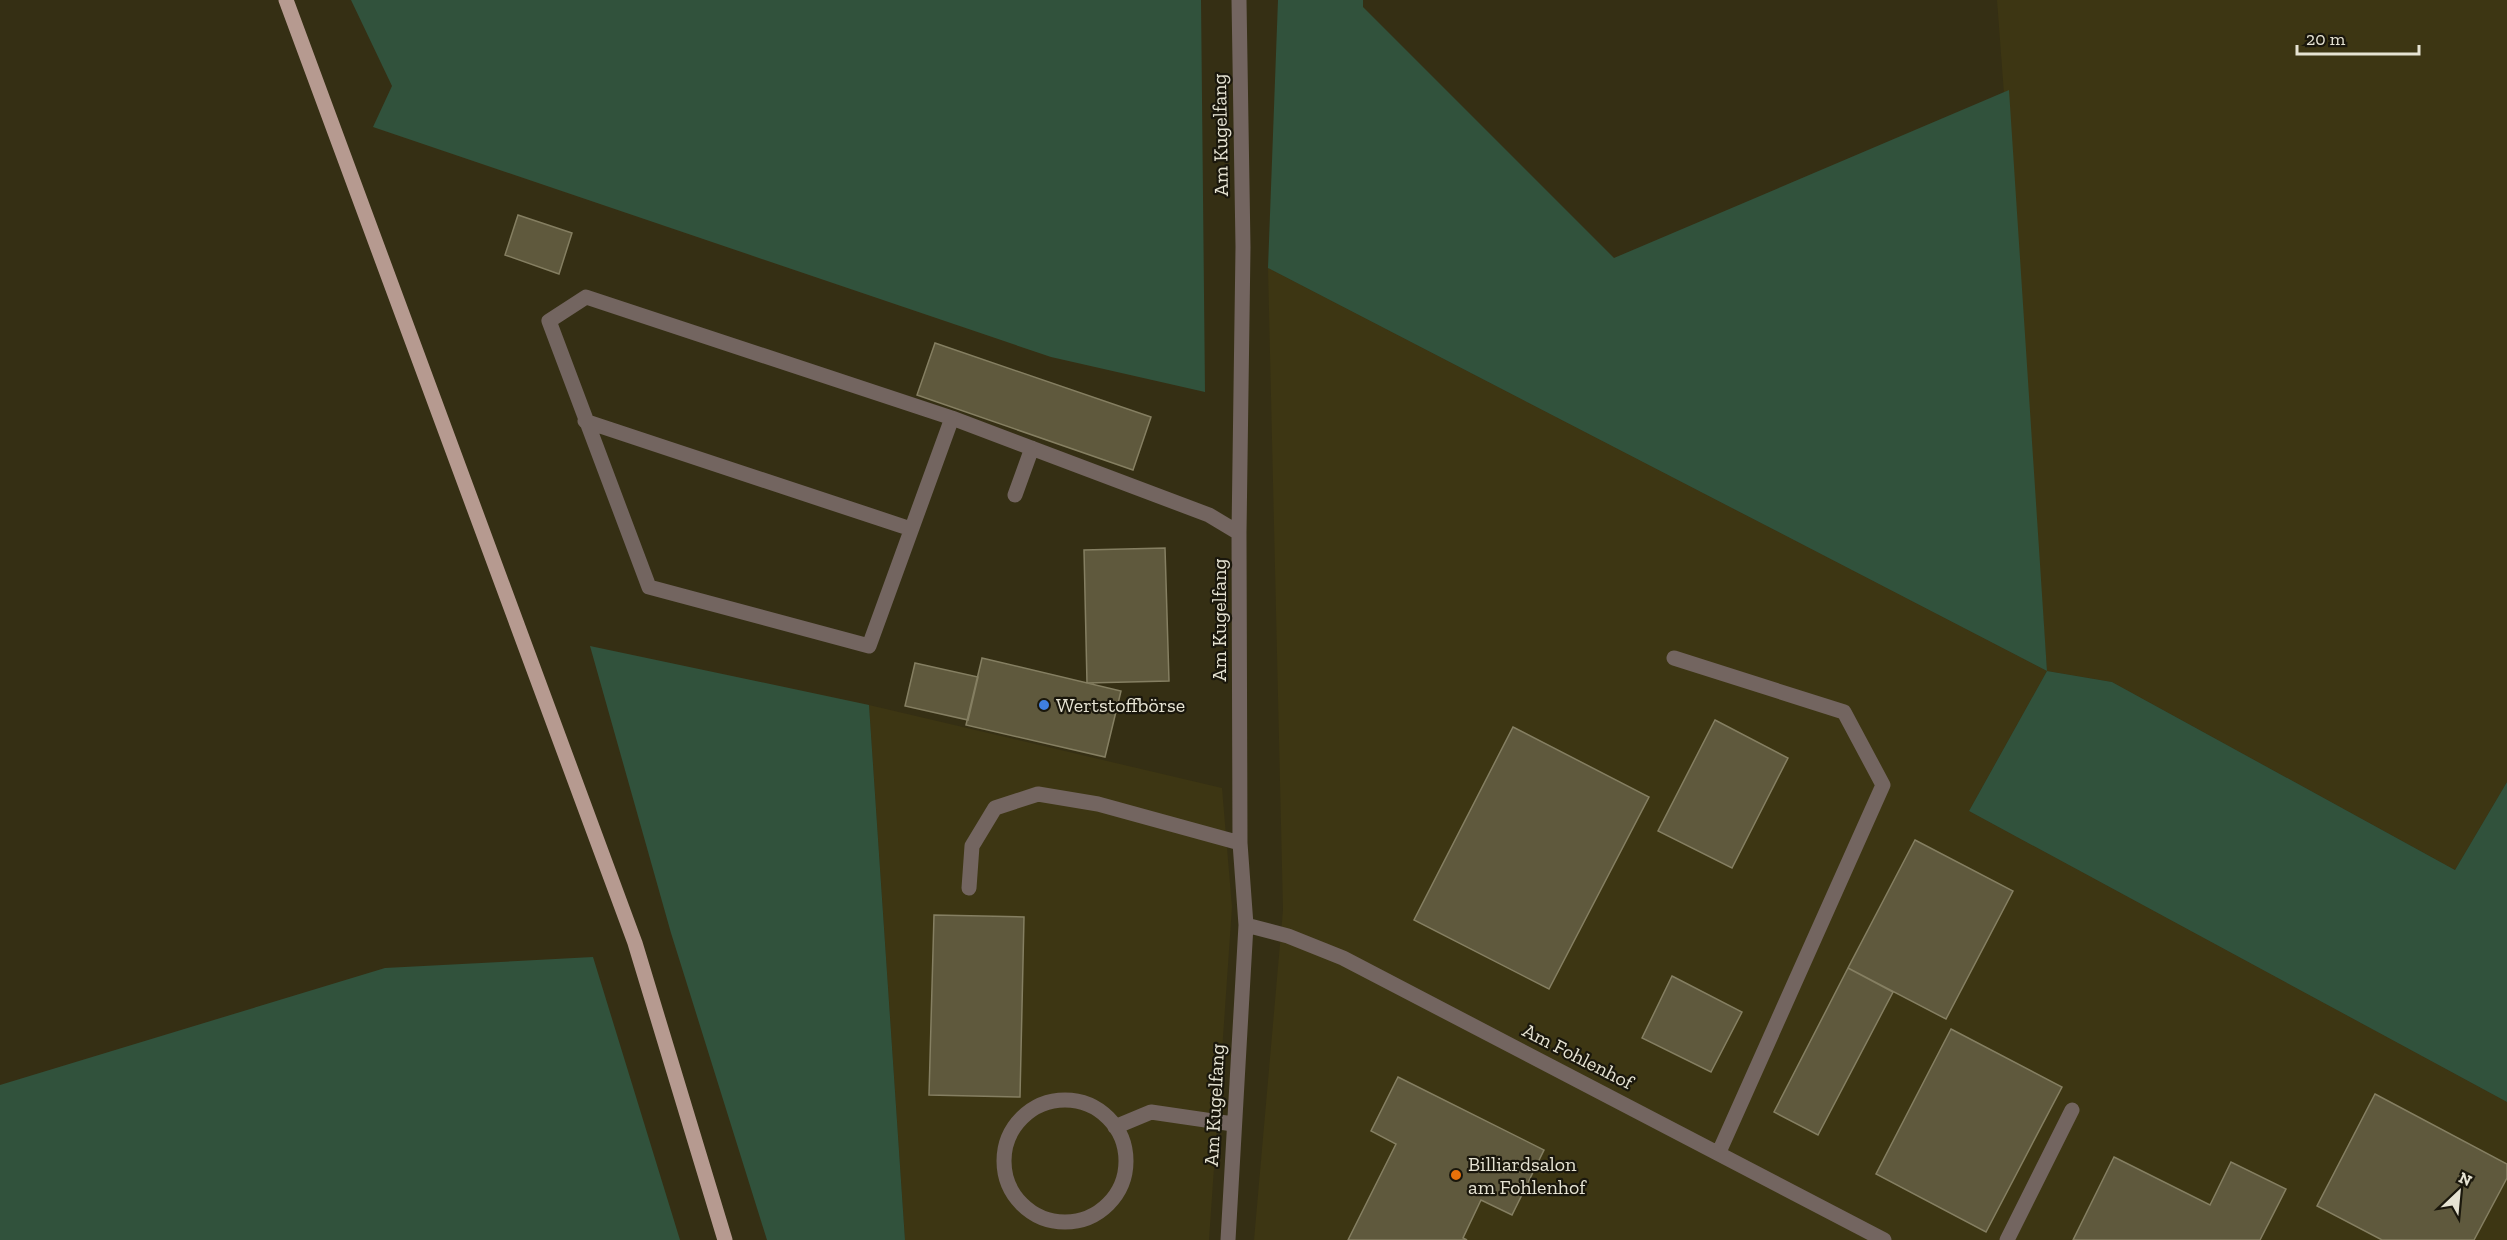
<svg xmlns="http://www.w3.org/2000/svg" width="2507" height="1240" font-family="'Zilla Slab',serif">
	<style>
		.built { fill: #3d3613 }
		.green { fill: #31523c }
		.building { fill: #5f593d; stroke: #857f62; stroke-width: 1.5 }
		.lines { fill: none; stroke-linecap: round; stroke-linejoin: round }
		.minor { stroke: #736560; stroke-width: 15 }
		.major { stroke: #b69a90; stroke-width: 15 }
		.shop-dot { fill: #3f7fe0; stroke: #1a170c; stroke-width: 2 }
		.food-dot { fill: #e8710a; stroke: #1a170c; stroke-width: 2 }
		.labels { text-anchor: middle; stroke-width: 4.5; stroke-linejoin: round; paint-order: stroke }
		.street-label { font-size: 20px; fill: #e6e3d3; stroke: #1a170c }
		.poi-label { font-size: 20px; fill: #e6e3d3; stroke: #1a170c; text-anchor: start }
	</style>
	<rect width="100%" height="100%" fill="#352f14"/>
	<!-- built -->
	<path class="built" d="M 1997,0 L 2507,0 L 2507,782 L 2455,870 L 2112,682 L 2047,671 L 1969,811 L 2507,1102 L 2507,1240 L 1254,1240 L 1283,910 L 1268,268 L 2047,671 Z
		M 869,705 L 1222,788 L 1232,907 L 1209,1240 L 905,1240 Z"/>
	<!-- green -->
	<path class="green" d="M 351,0 L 1201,0 L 1205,392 L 1051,357 L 373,127 L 392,86 Z
		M 1278,0 L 1363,0 L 1363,7 L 1614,258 L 2009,90 L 2047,671 L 2112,682 L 2455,870 L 2507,782 L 2507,1102 L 1969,811 L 2047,671 L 1268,268 Z
		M 590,646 L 869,705 L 905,1240 L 767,1240 L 671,933 Z
		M 593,957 L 680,1240 L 0,1240 L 0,1085 L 385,968 Z"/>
	<!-- building -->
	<path class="building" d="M 518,215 L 572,233 L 559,274 L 505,255 Z
		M 935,343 L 1151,417 L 1133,470 L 917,395 Z
		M 1165,548 L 1169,681 L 1087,683 L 1084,550 Z
		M 982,658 L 1121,691 L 1105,757 L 966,725 Z
		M 915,663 L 978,677 L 968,720 L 905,706 Z
		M 1715,720 L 1788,758 L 1732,868 L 1658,831 Z
		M 1513,727 L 1649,797 L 1549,989 L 1414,920 Z
		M 1915,840 L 2013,891 L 1946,1019 L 1848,968 Z
		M 934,915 L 1024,917 L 1020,1097 L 929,1095 Z
		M 1848,968 L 1893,992 L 1818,1135 L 1774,1112 Z
		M 1672,976 L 1742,1012 L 1711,1072 L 1642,1038 Z
		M 1951,1029 L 2062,1087 L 1986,1232 L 1876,1174 Z
		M 1398,1077 L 1544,1150 L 1512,1215 L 1481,1200 L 1463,1238 L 1467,1240 L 1348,1240 L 1396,1144 L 1371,1131 Z
		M 2375,1094 L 2507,1164 L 2507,1178 L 2474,1240 L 2382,1240 L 2317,1206 Z
		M 2114,1157 L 2210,1205 L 2231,1162 L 2286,1189 L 2260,1240 L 2073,1240 Z"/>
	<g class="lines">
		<!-- minor -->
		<path class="minor" d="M 952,418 L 869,646 L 649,587 L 549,321 L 586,297 L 952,418 L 1209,515 L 1239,533
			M 585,421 L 911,529
			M 1015,495 L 1032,448
			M 1674,658 L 1844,712 L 1883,785 L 1719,1152
			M 969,888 L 972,846 L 995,808 L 1038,794 L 1098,804 L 1240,843
			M 1246,925 L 1288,936 L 1343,958 L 1884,1240
			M1004 1161a61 61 0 1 1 122 0a61 61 0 1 1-122 0Z
			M 1115,1127 L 1151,1112 L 1233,1124
			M 1228,1240 L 1246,925 L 1240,843 L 1239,533 L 1243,247 L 1239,0
			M 2007,1240 L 2072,1110"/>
		<!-- major -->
		<path class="major" d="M 286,0 L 635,943 L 725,1240"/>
	</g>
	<!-- markers -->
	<circle class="shop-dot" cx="1044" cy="705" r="6"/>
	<circle class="food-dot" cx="1456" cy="1175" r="6"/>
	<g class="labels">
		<!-- street labels -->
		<g class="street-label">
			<text transform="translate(1220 135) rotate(-91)" y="7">Am Kugelfang</text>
			<text transform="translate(1219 620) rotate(-90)" y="7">Am Kugelfang</text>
			<text transform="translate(1578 1056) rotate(27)" y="7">Am Fohlenhof</text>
			<text transform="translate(1214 1105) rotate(-87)" y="7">Am Kugelfang</text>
		</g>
		<!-- poi labels -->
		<g class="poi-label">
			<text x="1056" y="712">Wertstoffbörse</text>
			<text x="1468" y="1171">Billiardsalon<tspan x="1468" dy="23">am Fohlenhof</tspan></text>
		</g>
	</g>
	<!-- north arrow -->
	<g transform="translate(2459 1192) rotate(26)" stroke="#1a170c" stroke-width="4.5" paint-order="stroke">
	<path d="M0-4.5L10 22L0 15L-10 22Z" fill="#e6e3d3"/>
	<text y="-9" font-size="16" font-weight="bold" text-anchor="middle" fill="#e6e3d3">N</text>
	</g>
	<!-- scale -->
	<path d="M2297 45v9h122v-9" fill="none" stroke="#e6e3d3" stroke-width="3"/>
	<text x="2306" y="45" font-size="18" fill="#e6e3d3" stroke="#1a170c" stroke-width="4.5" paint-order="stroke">20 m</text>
</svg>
